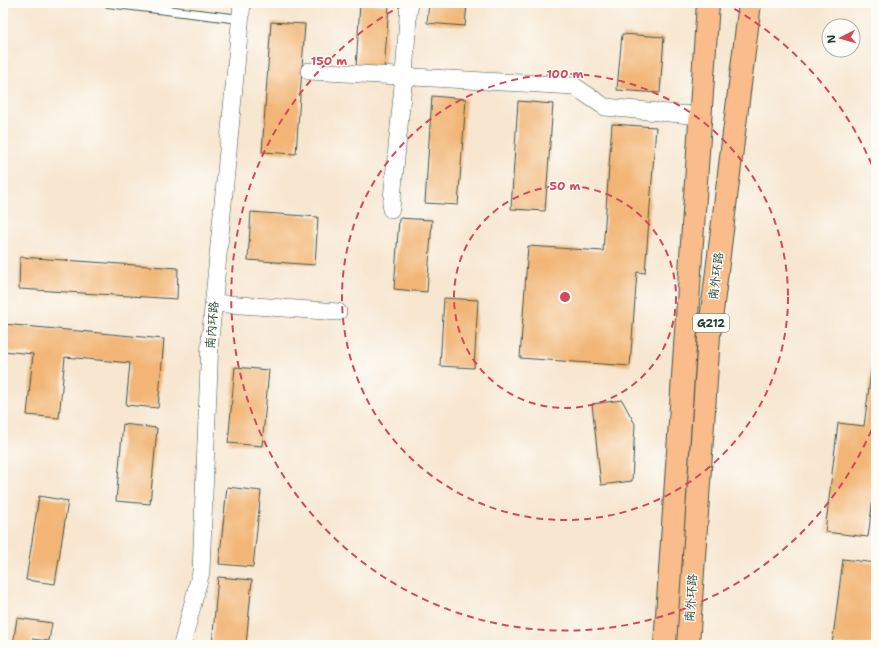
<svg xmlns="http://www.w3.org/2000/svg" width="879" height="648" font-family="'Shantell Sans','LXGW WenKai TC',sans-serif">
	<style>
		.building { fill: #f2b574 }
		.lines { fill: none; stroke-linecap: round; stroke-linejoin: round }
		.service-casing { stroke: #3f564b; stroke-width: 10 }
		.minor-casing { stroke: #3f564b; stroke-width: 18 }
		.trunk-casing { stroke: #3f564b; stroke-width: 24 }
		.service { stroke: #fff; stroke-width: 8 }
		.minor { stroke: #fff; stroke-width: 17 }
		.trunk { stroke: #f9bc8a; stroke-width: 22 }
		.ring { fill: none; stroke: #d1495b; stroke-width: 2; stroke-dasharray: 7 5 }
		.labels { text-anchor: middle; stroke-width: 3; stroke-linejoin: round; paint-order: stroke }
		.shield { fill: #fdfcf7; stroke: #62766e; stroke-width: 1 }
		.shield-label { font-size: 11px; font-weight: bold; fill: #1f3d34 }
		.street-label { font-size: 12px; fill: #1f3d34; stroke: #fdfcf7 }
		.centre { fill: #d1495b; stroke: #fdfcf7; stroke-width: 2 }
		.ring-label { font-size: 12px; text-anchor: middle; font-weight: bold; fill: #d1495b; stroke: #fdfcf7; stroke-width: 3; stroke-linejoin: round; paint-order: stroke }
	</style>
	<rect width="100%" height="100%" fill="#fdfcf7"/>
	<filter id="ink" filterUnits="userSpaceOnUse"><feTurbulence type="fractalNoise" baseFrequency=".025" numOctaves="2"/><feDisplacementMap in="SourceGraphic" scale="8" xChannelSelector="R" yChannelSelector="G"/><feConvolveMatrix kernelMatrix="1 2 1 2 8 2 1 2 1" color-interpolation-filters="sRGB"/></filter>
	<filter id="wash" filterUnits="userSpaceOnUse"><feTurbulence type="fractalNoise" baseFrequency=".012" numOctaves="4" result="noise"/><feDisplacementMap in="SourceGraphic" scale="16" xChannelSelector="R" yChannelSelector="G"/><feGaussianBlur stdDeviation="0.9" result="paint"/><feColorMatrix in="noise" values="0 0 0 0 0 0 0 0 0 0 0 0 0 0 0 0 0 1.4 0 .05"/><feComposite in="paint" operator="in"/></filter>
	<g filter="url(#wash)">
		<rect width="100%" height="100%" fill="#f7e6d0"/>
		<g id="blocks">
			<!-- building -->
			<path class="building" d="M 360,3 L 389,5 L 384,70 L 356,68 Z
				M 429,3 L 467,3 L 465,26 L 427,23 Z
				M 271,22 L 305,24 L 296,154 L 262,152 Z
				M 622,34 L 664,37 L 660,93 L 617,90 Z
				M 432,96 L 466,99 L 458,205 L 425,203 Z
				M 518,101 L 553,104 L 545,211 L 511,209 Z
				M 612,124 L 656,127 L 645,273 L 637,272 L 630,366 L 520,358 L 528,246 L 603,251 Z
				M 251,212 L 318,217 L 315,265 L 248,260 Z
				M 399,218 L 432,220 L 427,292 L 394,289 Z
				M 20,257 L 178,268 L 177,299 L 19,289 Z
				M 444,298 L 478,300 L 474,368 L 440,366 Z
				M 3,324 L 164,339 L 158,408 L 126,405 L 130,363 L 65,357 L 59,418 L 27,415 L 33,354 L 3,351 Z
				M 873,356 L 876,357 L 876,474 L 868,537 L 825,532 L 838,423 L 864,426 Z
				M 235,367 L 269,370 L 262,446 L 228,443 Z
				M 622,400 L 635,424 L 632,481 L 601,485 L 592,404 Z
				M 123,424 L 157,428 L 150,504 L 116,501 Z
				M 227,487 L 261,491 L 253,567 L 219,564 Z
				M 39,496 L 68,501 L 55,584 L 26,580 Z
				M 843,559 L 876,563 L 876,645 L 832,645 Z
				M 218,577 L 252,580 L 246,645 L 212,645 Z
				M 17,618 L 52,623 L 49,641 L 32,639 L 31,645 L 13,645 Z"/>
		</g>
	</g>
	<g filter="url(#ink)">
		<use href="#blocks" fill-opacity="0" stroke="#3f564b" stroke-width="1"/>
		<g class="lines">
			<defs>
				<path id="service" d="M 108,3 L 240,19"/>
				<path id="minor" d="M 309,71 L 574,86 L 605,107 L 701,116
					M 391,209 L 404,75 L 409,3
					M 213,303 L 338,312
					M 182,645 L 201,572 L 210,340 L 242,3"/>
				<path id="trunk" d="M 665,645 L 708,3
					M 688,645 L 709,336 L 750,3"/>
			</defs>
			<!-- service casing -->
			<use href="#service" class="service-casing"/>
			<!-- minor casing -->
			<use href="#minor" class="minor-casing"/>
			<!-- trunk casing -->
			<use href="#trunk" class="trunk-casing"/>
			<!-- service -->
			<use href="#service" class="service"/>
			<!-- minor -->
			<use href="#minor" class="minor"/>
			<!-- trunk -->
			<use href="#trunk" class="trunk"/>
		</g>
	</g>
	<!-- distance rings -->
	<g class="ring">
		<circle cx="565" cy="297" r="111"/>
		<circle cx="565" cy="297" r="223"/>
		<path d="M876 419A334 334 0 1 1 406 3M724 3A334 334 0 0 1 876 175"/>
	</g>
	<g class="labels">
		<!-- shield labels -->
		<rect class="shield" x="693" y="314" width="36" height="18" rx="3"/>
		<g class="shield-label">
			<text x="711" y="327">G212</text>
		</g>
		<!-- street labels -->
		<g class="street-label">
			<text transform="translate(716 276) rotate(-83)" y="4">南外环路</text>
			<text transform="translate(212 325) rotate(-85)" y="4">南内环路</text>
			<text transform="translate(691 598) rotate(-86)" y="4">南外环路</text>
		</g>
	</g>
	<circle cx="565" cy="297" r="6" class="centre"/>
	<g class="ring-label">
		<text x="329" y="65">150 m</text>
		<text x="565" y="78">100 m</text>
		<text x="565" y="190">50 m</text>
	</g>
	<!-- margin -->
	<rect width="879" height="648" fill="none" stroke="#fdfcf7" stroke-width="16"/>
	<!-- north arrow -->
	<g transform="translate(841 38) rotate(264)"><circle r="19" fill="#fdfcf7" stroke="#a4b0a9"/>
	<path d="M0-3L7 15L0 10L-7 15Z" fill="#d1495b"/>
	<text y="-6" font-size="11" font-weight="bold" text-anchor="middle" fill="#1f3d34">N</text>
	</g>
</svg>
